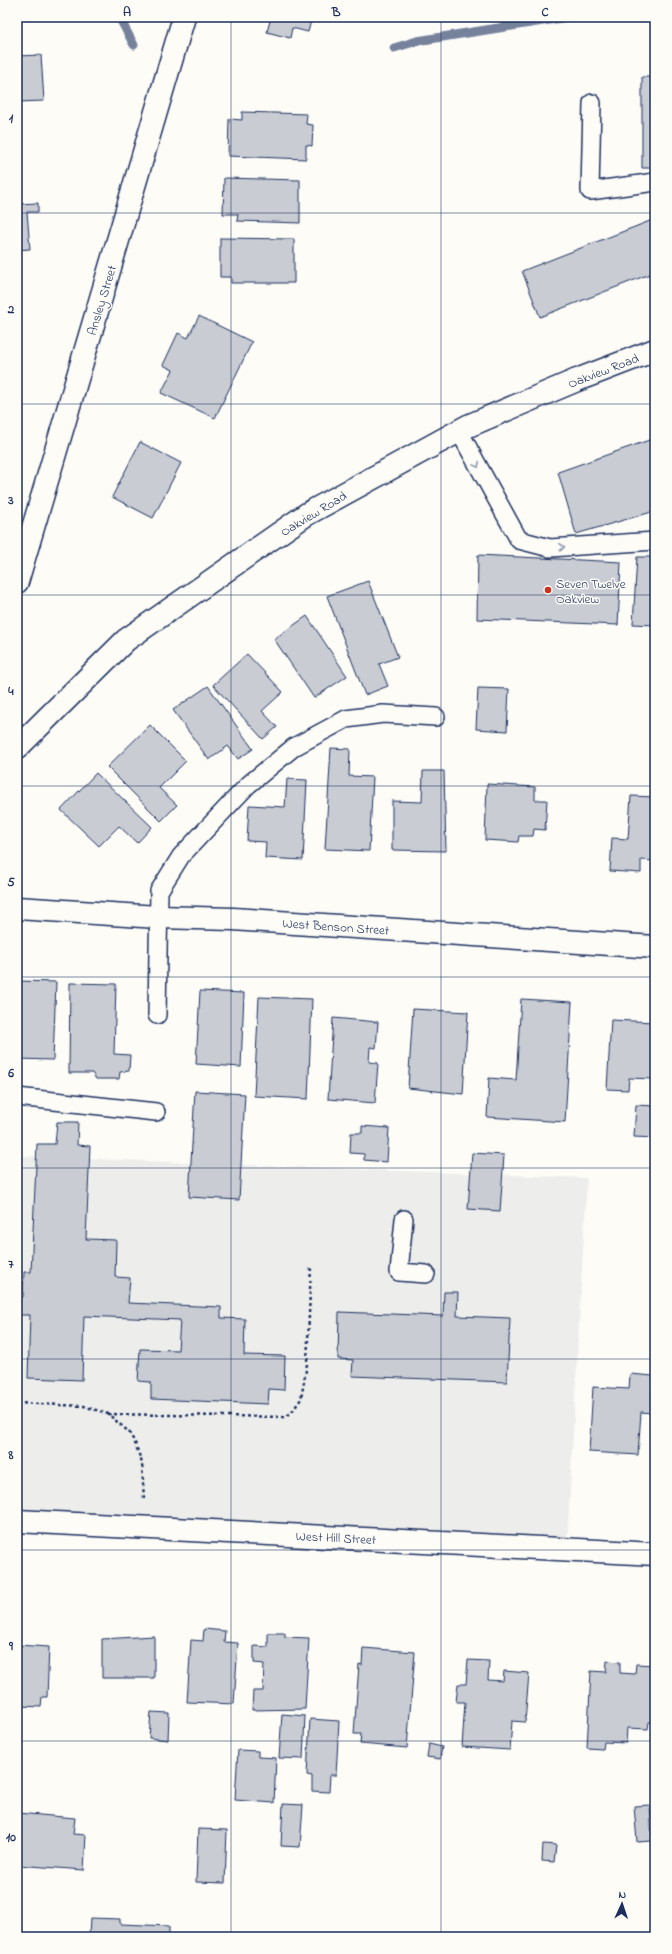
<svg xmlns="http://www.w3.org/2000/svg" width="672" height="1954" font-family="'Indie Flower',sans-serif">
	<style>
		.built { fill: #edeeec }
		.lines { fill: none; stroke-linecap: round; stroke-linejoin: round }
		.stream { stroke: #76819c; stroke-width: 9 }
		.building { fill: #c9ccd3; stroke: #1b2f5e }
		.lane-casing { stroke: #1b2f5e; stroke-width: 20 }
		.street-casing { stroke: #1b2f5e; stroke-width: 25 }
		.secondary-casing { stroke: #1b2f5e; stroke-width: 25 }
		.path { stroke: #1b2f5e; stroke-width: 2.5; stroke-dasharray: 3 3; stroke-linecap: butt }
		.lane { stroke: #fdfcf7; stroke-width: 17 }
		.street { stroke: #fdfcf7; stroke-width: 22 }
		.secondary { stroke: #fdfcf7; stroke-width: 22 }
		.oneway { stroke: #8c96aa }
		.grid { fill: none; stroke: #1b2f5e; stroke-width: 1; stroke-opacity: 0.55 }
		.poi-dot { fill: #c8321e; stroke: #fdfcf7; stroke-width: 1.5 }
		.labels { text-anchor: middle; stroke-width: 3; stroke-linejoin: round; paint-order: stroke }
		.street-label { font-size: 13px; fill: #1b2f5e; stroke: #fdfcf7 }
		.poi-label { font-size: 13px; fill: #1b2f5e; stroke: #fdfcf7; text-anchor: start }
		.neatline { fill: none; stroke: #1b2f5e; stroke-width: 1.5 }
		.grid-label { font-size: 13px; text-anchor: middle; font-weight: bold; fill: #1b2f5e }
	</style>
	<rect width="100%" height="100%" fill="#fdfcf7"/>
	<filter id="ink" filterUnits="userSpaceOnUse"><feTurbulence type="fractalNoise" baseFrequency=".025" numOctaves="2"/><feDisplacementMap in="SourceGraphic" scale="8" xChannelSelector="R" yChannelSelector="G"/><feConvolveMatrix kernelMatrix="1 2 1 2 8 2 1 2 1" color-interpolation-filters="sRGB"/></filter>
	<g filter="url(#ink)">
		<!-- built -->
		<path class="built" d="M 17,1156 L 587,1178 L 567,1546 L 17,1517 Z"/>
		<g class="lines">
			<!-- stream -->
			<path class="stream" d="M 119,17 L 134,45
				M 394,48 L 417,41 L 568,17"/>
		</g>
		<!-- building -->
		<path class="building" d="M 271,17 L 312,17 L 308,32 L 292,28 L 290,38 L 267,32 Z
			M 41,55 L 44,101 L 17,102 L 17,56 Z
			M 642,77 L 655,77 L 655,168 L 642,168 Z
			M 242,112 L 307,114 L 306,124 L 313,125 L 312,146 L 306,145 L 306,159 L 228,156 L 229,119 L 242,120 Z
			M 224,178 L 300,180 L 300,223 L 237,221 L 238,214 L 223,214 Z
			M 38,203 L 38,212 L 27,212 L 30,249 L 17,250 L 17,204 Z
			M 655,219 L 655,272 L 540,317 L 522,271 Z
			M 220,238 L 294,239 L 294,283 L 231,283 L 231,277 L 220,277 Z
			M 199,316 L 252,342 L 215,418 L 161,393 L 173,370 L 163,365 L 178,333 L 188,338 Z
			M 655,438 L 655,511 L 576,534 L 558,472 Z
			M 140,442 L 181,463 L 153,518 L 112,497 Z
			M 478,555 L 621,562 L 618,625 L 477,619 Z
			M 637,557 L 655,557 L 655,625 L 633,624 Z
			M 368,581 L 398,657 L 379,664 L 388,686 L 365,695 L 327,596 Z
			M 307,616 L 347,676 L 314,698 L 274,639 Z
			M 247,654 L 283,692 L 262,711 L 277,727 L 263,739 L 213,685 Z
			M 208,686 L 253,749 L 238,759 L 228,746 L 209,760 L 173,710 Z
			M 478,688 L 509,689 L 507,731 L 476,729 Z
			M 150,725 L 186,761 L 159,788 L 177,805 L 161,821 L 107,767 Z
			M 331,748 L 350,749 L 349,776 L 373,777 L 369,851 L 325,849 Z
			M 423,771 L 444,771 L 446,851 L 392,850 L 392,801 L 422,802 Z
			M 96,773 L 152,827 L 137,843 L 119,826 L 99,846 L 61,810 Z
			M 287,779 L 307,780 L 303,860 L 265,858 L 266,842 L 247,841 L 249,805 L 285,807 Z
			M 487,784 L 535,787 L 535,800 L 547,800 L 545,830 L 534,829 L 533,836 L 519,836 L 518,842 L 485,840 Z
			M 631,796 L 655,797 L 655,861 L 641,860 L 641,873 L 610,871 L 612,838 L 628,839 Z
			M 17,981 L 56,982 L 53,1060 L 17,1059 Z
			M 70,983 L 116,984 L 114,1054 L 130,1055 L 129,1071 L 120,1072 L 119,1079 L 96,1079 L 92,1073 L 69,1073 Z
			M 200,991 L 244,993 L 241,1067 L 196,1064 Z
			M 259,997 L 312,999 L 308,1099 L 254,1096 Z
			M 521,999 L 572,1002 L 565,1122 L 487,1117 L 489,1078 L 516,1080 Z
			M 413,1009 L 468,1012 L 463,1094 L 408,1088 Z
			M 333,1018 L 378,1022 L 376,1048 L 370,1047 L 369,1062 L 378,1063 L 375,1103 L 328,1099 Z
			M 611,1020 L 655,1022 L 655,1067 L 653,1079 L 629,1078 L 628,1090 L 607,1089 Z
			M 195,1091 L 245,1094 L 239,1200 L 189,1197 Z
			M 636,1105 L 655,1106 L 655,1138 L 634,1137 Z
			M 57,1122 L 78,1122 L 77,1145 L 90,1146 L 86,1239 L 116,1240 L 115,1277 L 130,1278 L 128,1303 L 221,1307 L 221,1318 L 245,1319 L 244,1355 L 285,1356 L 284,1390 L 269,1389 L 268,1404 L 151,1399 L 151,1382 L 138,1381 L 140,1349 L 178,1350 L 180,1320 L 84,1316 L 82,1380 L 28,1378 L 30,1315 L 17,1315 L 17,1297 L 23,1297 L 24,1272 L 31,1272 L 37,1144 L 55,1144 Z
			M 362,1126 L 389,1128 L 387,1162 L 364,1160 L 364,1154 L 350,1153 L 351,1133 L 362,1133 Z
			M 472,1153 L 504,1155 L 500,1211 L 468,1209 Z
			M 444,1292 L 458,1292 L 457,1316 L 510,1318 L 507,1382 L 352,1376 L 353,1360 L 338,1359 L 339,1312 L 443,1316 Z
			M 630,1374 L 653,1376 L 651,1413 L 641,1412 L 638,1455 L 589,1452 L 593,1387 L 629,1389 Z
			M 204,1629 L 225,1631 L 224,1642 L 238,1643 L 234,1704 L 187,1702 L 191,1640 L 203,1641 Z
			M 268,1633 L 285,1633 L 285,1637 L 309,1638 L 305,1709 L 252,1710 L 253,1691 L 263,1691 L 264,1664 L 254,1663 L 254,1646 L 268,1647 Z
			M 154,1636 L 154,1678 L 102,1678 L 102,1639 Z
			M 17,1645 L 49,1647 L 47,1697 L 42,1697 L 41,1707 L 22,1706 L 21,1713 L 17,1713 Z
			M 363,1648 L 415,1652 L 407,1748 L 360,1744 L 361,1734 L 354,1734 L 359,1664 L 362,1665 Z
			M 468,1660 L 489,1661 L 488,1680 L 503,1681 L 504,1671 L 529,1673 L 525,1722 L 512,1721 L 510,1750 L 462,1747 L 465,1702 L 456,1702 L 458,1684 L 466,1684 Z
			M 607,1661 L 620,1662 L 620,1673 L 635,1674 L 636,1664 L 655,1665 L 655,1722 L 649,1722 L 648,1729 L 627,1728 L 626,1743 L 604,1742 L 603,1749 L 587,1748 L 591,1671 L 606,1672 Z
			M 151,1712 L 169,1713 L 168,1740 L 149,1738 Z
			M 282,1714 L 305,1716 L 303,1759 L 279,1758 Z
			M 310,1719 L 339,1721 L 336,1775 L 330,1775 L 329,1792 L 312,1791 L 312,1776 L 307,1775 Z
			M 429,1744 L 442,1747 L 440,1759 L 427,1757 Z
			M 238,1750 L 258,1751 L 258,1757 L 276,1758 L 274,1803 L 235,1800 Z
			M 283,1804 L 303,1805 L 300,1847 L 281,1846 Z
			M 650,1805 L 652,1841 L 637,1842 L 634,1806 Z
			M 17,1813 L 75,1818 L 73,1834 L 86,1835 L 84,1870 L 17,1865 Z
			M 198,1829 L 227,1830 L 225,1883 L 196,1882 Z
			M 543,1844 L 556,1845 L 554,1862 L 542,1861 Z
			M 90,1918 L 120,1919 L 120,1924 L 169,1926 L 169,1934 L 181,1935 L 181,1937 L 89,1937 Z"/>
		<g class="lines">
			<defs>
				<path id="lane" d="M 592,103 L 590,191 L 655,182
					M 459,431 L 519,540 L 550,548 L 655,541
					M 157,1015 L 159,891 L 181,856 L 248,785 L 294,747 L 346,719 L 383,714 L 436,717
					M 17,1097 L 156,1112
					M 404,1219 L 399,1272 L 426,1274"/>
				<path id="street" d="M 17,582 L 184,17
					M 17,908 L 158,917 L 233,919 L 655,947
					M 17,1521 L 655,1554"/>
				<path id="secondary" d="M 17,748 L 126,640 L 307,514 L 468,426 L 577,380 L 655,350"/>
			</defs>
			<!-- lane casing -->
			<use href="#lane" class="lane-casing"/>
			<!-- street casing -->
			<use href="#street" class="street-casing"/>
			<!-- secondary casing -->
			<use href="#secondary" class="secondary-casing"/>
			<!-- path -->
			<path class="path" d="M 17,1403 L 84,1406 L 108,1414 L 129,1432 L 135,1443 L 142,1463 L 144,1500
				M 108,1414 L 285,1417 L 291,1413 L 301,1399 L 307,1364 L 311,1266"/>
			<!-- lane -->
			<use href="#lane" class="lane"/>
			<!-- street -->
			<use href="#street" class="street"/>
			<!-- secondary -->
			<use href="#secondary" class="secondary"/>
		</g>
		<!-- one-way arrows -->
		<defs><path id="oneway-chevron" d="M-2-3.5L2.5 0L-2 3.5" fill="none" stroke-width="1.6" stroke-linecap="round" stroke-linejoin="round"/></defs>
		<g class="oneway">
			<use href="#oneway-chevron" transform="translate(477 465) rotate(62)"/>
			<use href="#oneway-chevron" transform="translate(562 547) rotate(-4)"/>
		</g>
	</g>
	<!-- grid -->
	<path class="grid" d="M 231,17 L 231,1937M 441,17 L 441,1937M 17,213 L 655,213M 17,404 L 655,404M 17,595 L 655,595M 17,786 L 655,786M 17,977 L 655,977M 17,1168 L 655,1168M 17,1359 L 655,1359M 17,1550 L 655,1550M 17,1741 L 655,1741"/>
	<!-- markers -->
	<circle class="poi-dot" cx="548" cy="590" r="4"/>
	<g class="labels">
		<!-- street labels -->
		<g class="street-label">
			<text transform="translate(101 300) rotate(-73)" y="5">Ansley Street</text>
			<text transform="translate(603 370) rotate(-21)" y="5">Oakview Road</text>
			<text transform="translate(313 513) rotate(-31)" y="5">Oakview Road</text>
			<text transform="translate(336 926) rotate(4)" y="5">West Benson Street</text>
			<text transform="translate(336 1537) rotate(3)" y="5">West Hill Street</text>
		</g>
		<!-- poi labels -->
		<g class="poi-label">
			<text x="556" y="588">Seven Twelve<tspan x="556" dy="15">Oakview</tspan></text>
		</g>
	</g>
	<!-- margin -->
	<rect width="672" height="1954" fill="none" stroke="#fdfcf7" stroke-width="44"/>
	<!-- north arrow -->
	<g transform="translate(622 1904) rotate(3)" stroke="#fdfcf7" stroke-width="3" paint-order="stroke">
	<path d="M0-3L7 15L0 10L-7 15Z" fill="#1b2f5e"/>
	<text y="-6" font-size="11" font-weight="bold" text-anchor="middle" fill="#1b2f5e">N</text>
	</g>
	<rect x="22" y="22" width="628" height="1910" class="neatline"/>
	<g class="grid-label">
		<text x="127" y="16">A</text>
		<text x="336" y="16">B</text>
		<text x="545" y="16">C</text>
		<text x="11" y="122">1</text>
		<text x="11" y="313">2</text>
		<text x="11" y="504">3</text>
		<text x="11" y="695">4</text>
		<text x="11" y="886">5</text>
		<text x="11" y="1077">6</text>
		<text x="11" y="1268">7</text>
		<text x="11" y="1459">8</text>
		<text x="11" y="1650">9</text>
		<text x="11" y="1841">10</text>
	</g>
</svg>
